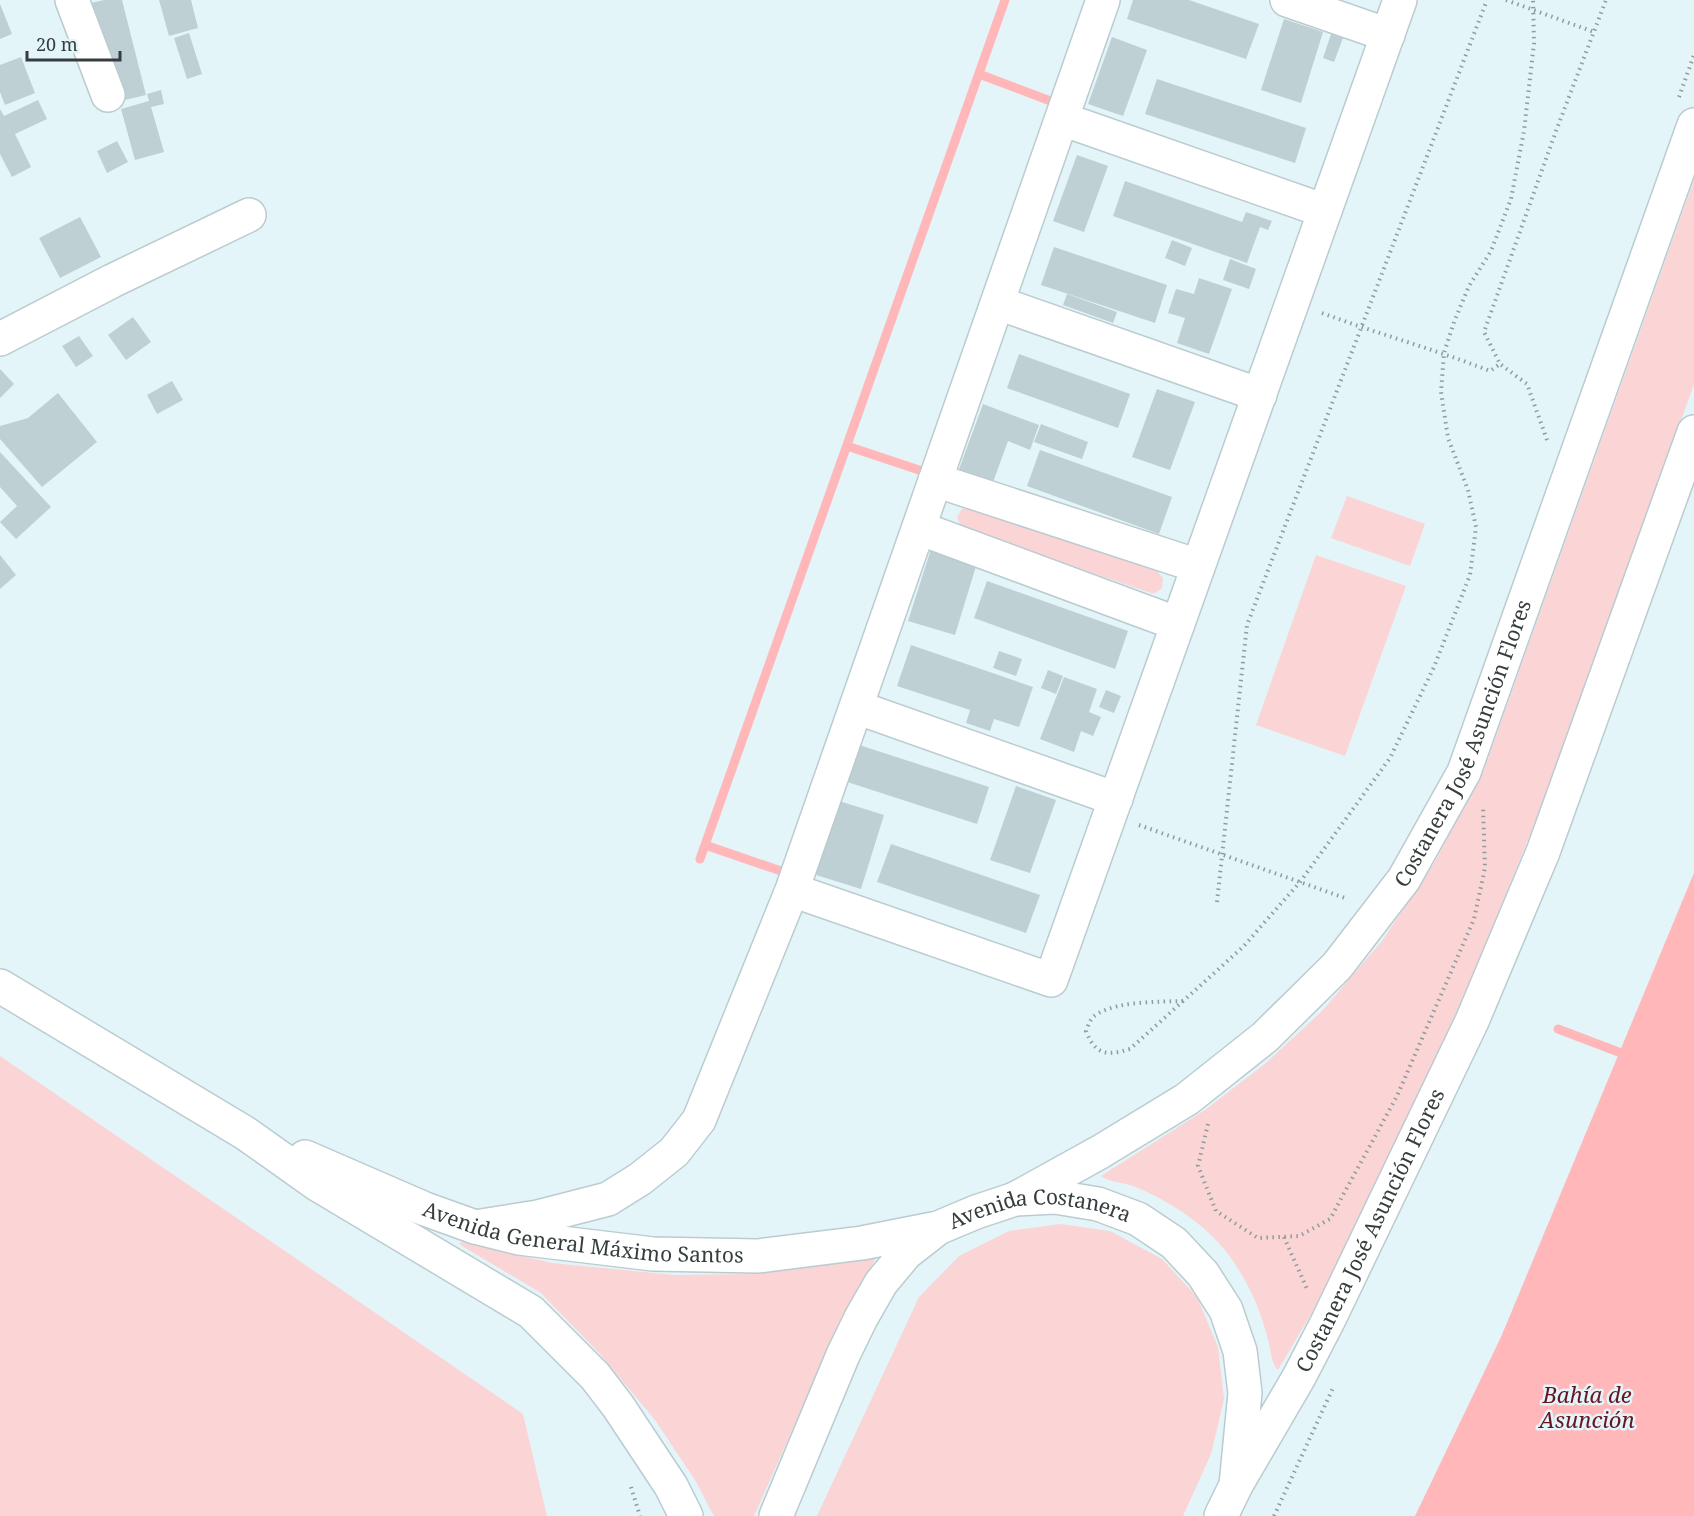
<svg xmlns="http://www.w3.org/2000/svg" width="1694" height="1516" font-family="'Noto Serif',serif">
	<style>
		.green { fill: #fbd4d5 }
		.water { fill: #ffb7ba }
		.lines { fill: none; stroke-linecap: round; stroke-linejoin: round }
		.stream { stroke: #ffb7ba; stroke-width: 9 }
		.building { fill: #bed0d4 }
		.minor-casing { stroke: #baccd0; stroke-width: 36 }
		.highway-casing { stroke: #baccd0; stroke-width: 36 }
		.path { stroke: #8f9c9f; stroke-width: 4; stroke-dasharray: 1.5 4.5; stroke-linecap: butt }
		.minor { stroke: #fff; stroke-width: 33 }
		.highway { stroke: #fff; stroke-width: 33 }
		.labels { text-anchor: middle; stroke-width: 5; stroke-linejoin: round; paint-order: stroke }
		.street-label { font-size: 21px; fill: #363d3e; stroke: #e3f5f9 }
		.water-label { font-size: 22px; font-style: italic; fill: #661523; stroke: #e3f5f9 }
	</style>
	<rect width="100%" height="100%" fill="#e3f5f9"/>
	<!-- green -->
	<path class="green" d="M 1694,180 L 1694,384 L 1549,788 L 1471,980 L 1386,1166 L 1321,1297 L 1278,1370 C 1270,1362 1271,1347 1267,1336 C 1260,1309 1249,1284 1233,1261 C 1210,1227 1173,1203 1136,1187 C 1125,1182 1110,1183 1101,1176 L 1205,1110 L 1266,1063 L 1322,1011 L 1382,941 L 1436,860 L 1484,770 Z
		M 1347,496 L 1425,524 L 1410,566 L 1331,538 Z
		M 966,506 L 972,507 L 1157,571 L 1163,578 L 1162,588 L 1155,593 L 1151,593 L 964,529 L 960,525 L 957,517 L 962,509 Z
		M 1316,555 L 1406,586 L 1345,756 L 1256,725 Z
		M 0,1056 L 523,1414 L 547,1516 L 0,1516 Z
		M 1061,1224 L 1110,1231 L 1162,1259 L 1197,1297 L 1218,1347 L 1224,1399 L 1211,1454 L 1183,1516 L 817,1516 L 919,1297 L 959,1256 L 1009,1231 Z
		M 464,1242 L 552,1263 L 674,1275 L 758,1274 L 877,1257 L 853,1297 L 835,1334 L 754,1516 L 714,1516 L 695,1480 L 655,1420 L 600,1354 L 541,1293 L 462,1246 L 459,1243 Z"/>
	<!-- water -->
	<path class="water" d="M 1694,873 L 1694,1516 L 1415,1516 L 1501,1337 Z"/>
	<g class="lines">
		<!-- stream -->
		<path class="stream" d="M 979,74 L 1053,102
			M 847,446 L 925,472
			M 705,845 L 784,872
			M 700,859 L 1005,0
			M 1558,1029 L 1629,1056"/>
	</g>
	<!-- building -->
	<path class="building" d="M 104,0 L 122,0 L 146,95 L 112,103 L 87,4 Z
		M 159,0 L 191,0 L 198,28 L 169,36 Z
		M 1133,0 L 1189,0 L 1259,24 L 1246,59 L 1127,19 Z
		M 0,4 L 12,34 L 0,39 Z
		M 1284,19 L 1323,32 L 1301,103 L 1261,90 Z
		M 189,33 L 202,74 L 187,79 L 174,38 Z
		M 1331,34 L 1343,38 L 1334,62 L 1323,58 Z
		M 1112,37 L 1147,50 L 1123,116 L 1088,104 Z
		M 21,57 L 35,93 L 5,105 L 0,92 L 0,65 Z
		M 1157,79 L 1306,128 L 1295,163 L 1145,114 Z
		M 161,90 L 164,104 L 151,107 L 164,152 L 135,160 L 121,109 L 149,101 L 147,94 Z
		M 38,100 L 47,119 L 15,134 L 31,167 L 12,177 L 0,154 L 0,109 L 4,116 Z
		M 117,141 L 128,162 L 107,173 L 97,151 Z
		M 1077,155 L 1108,166 L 1084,232 L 1053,221 Z
		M 1125,181 L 1242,222 L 1246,212 L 1272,221 L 1268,230 L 1260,227 L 1247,263 L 1113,216 Z
		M 80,217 L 101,257 L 60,278 L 39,238 Z
		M 1172,240 L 1192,248 L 1185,266 L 1165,258 Z
		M 1054,247 L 1167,285 L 1155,323 L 1041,285 Z
		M 1230,259 L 1256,269 L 1249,289 L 1223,280 Z
		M 1199,278 L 1232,289 L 1209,354 L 1177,343 L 1185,318 L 1168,313 L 1176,289 L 1194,294 Z
		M 1067,294 L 1117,312 L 1113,323 L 1063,305 Z
		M 133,317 L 151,342 L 126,360 L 108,335 Z
		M 79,336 L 93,356 L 76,367 L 62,346 Z
		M 1019,354 L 1130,394 L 1118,428 L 1007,388 Z
		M 0,369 L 14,384 L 0,398 Z
		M 172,381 L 183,400 L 157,414 L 147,395 Z
		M 1157,389 L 1195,402 L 1170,470 L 1132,457 Z
		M 58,393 L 97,442 L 42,487 L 0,439 L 0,426 L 28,418 Z
		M 983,404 L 1039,425 L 1030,450 L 1008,441 L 992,485 L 958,472 Z
		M 1041,424 L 1088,442 L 1082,459 L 1034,442 Z
		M 1040,450 L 1172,497 L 1159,534 L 1027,486 Z
		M 0,452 L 51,507 L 16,539 L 0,522 L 17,506 L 0,487 Z
		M 931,549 L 977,563 L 955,635 L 908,621 Z
		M 0,555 L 16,575 L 0,589 Z
		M 987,581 L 1128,631 L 1115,669 L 974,618 Z
		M 911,645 L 1033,687 L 1019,727 L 994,719 L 990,731 L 966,723 L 970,710 L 897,686 Z
		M 999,651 L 1022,659 L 1016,676 L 993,668 Z
		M 1048,670 L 1063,676 L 1056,694 L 1041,688 Z
		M 1064,677 L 1097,689 L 1089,712 L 1101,717 L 1093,736 L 1081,731 L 1074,752 L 1040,739 Z
		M 1106,690 L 1121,696 L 1114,713 L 1099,707 Z
		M 850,742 L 989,787 L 977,824 L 838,779 Z
		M 1016,786 L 1056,800 L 1030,873 L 990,860 Z
		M 839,801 L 884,815 L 861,889 L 816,875 Z
		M 891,844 L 1040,895 L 1026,933 L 877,882 Z"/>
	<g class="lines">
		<defs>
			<path id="minor" d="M 72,0 L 108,95
				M 1287,0 L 1388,35
				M 1062,119 L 1325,211
				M 998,303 L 1260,395
				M 0,339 L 112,281 L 249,215
				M 935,480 L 1198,566
				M 919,528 L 1178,624
				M 856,707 L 1116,799
				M 792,890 L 1051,980 L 1400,0
				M 475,1227 L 538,1217 L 608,1199 L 640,1179 L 674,1152 L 699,1120 L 792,890 L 1103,0"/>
			<g id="highway">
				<path d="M 0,986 L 245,1133 L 317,1184 L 531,1312 L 595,1376 L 618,1406 L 671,1486 L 686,1516"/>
				<path id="s1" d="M 305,1157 L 425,1209 L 475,1227 L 519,1238 L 653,1254 L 758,1256 L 862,1243 L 933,1229"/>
				<path id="s2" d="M 1015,1199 L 1100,1152 L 1187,1099 L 1265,1037 L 1337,966 L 1404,879 L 1464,772 L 1694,125"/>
				<path id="s3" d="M 1236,1485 L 1299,1377 L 1328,1321 L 1472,1021 L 1543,852 L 1694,432"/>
				<path id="s4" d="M 776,1516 L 843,1355 L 861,1318 L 881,1283 L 906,1253 L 938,1228 L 976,1212 L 1015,1199 L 1055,1197 L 1098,1204 L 1138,1219 L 1174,1243 L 1203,1274 L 1226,1310 L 1240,1351 L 1245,1393 L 1236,1485 L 1221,1516"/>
			</g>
		</defs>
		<!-- minor casing -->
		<use href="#minor" class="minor-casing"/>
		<!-- highway casing -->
		<use href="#highway" class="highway-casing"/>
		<!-- path -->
		<path class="path" d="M 1506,0 L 1594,32
			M 1679,97 L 1694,55
			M 1322,313 C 1378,334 1434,349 1490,371 L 1500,364
			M 1547,440 L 1527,384 L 1500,364 L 1484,332 L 1556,131 L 1606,0
			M 1139,825 L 1348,899
			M 1217,902 L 1247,625 L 1487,0
			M 1183,1001 C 1159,1002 1120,1001 1099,1013 C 1091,1017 1089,1023 1086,1031 C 1095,1055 1107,1056 1130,1049 L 1243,947 L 1300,882 L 1390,758 L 1434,667 L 1470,575 L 1476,527 L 1468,490 L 1448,438 L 1441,392 L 1444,353 L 1454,322 L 1469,286 L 1491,251 L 1511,199 L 1524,131 L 1534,43 L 1533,0
			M 1208,1124 L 1198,1166 L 1216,1211 L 1258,1238 L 1299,1236 L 1330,1219 L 1397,1096 L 1474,919 L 1485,868 L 1483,806
			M 1284,1237 L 1307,1289
			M 631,1487 L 640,1516
			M 1274,1516 L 1333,1388"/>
		<!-- minor -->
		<use href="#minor" class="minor"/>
		<!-- highway -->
		<use href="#highway" class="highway"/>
	</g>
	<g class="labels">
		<!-- street labels -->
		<g class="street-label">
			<text dy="7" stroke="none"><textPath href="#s2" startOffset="658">Costanera José Asunción Flores</textPath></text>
			<text dy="7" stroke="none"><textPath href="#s4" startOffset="442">Avenida Costanera</textPath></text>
			<text dy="7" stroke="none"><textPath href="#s1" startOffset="292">Avenida General Máximo Santos</textPath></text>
			<text dy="7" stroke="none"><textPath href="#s3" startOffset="288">Costanera José Asunción Flores</textPath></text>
		</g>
		<!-- water labels -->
		<g class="water-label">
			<text x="1587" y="1403">Bahía de<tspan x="1587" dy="25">Asunción</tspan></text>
		</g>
	</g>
	<!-- scale -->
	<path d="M27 51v9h93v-9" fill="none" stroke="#363d3e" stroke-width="3"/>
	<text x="36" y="51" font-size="18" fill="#363d3e" stroke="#e3f5f9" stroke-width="4.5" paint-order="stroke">20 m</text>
</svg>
